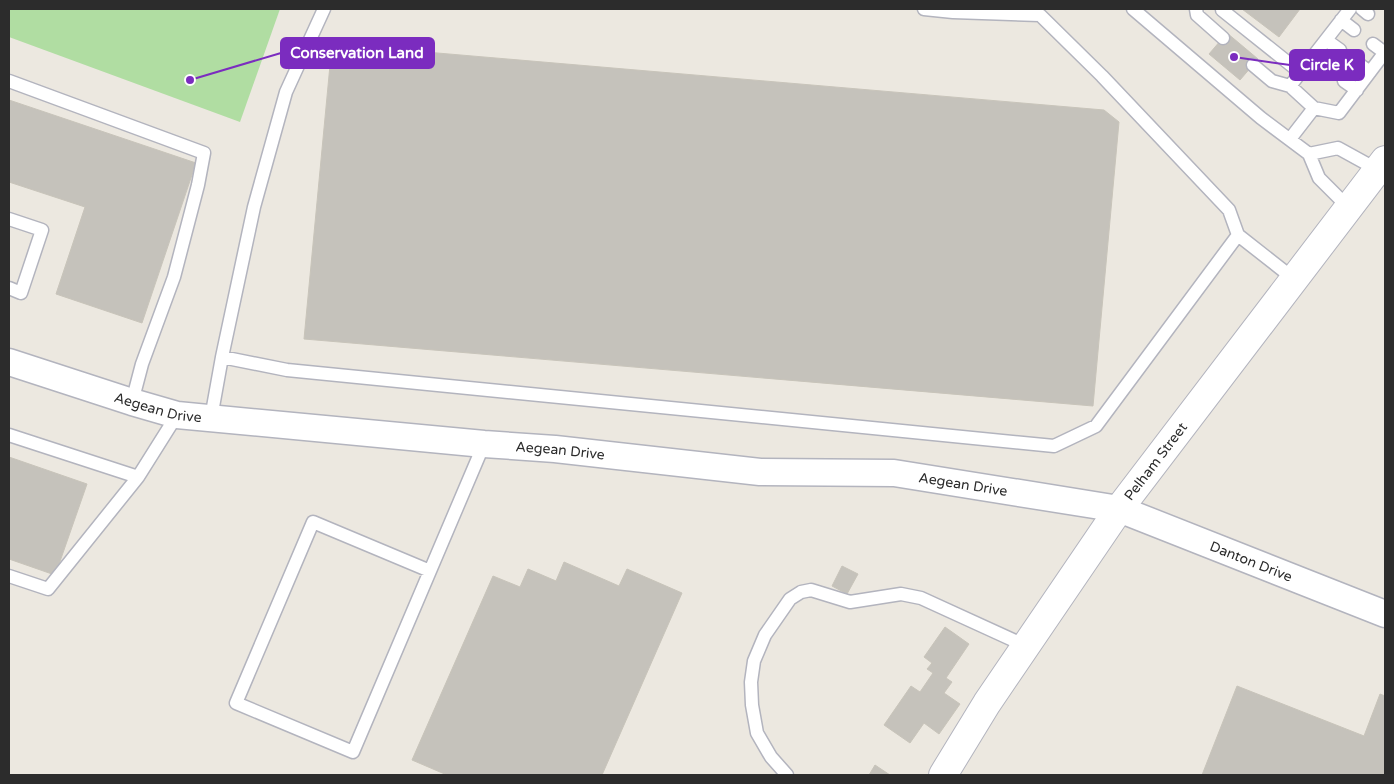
<svg xmlns="http://www.w3.org/2000/svg" width="1394" height="784" font-family="'Varela Round',sans-serif">
	<style>
		.green { fill: #b0dda2 }
		.building { fill: #c5c2bb; stroke: #c8c4ba }
		.lines { fill: none; stroke-linecap: round; stroke-linejoin: round }
		.service-casing { stroke: #b3b4be; stroke-width: 15 }
		.minor-casing { stroke: #b3b4be; stroke-width: 29 }
		.tertiary-casing { stroke: #b3b4be; stroke-width: 30 }
		.service { stroke: #fff; stroke-width: 12 }
		.minor { stroke: #fff; stroke-width: 26 }
		.tertiary { stroke: #fff; stroke-width: 28 }
		.labels { text-anchor: middle; stroke-width: 4.5; stroke-linejoin: round; paint-order: stroke }
		.street-label { font-size: 14px; fill: #2c2c2c; stroke: #fff }
		.leader { fill: none; stroke: #7b2cbf; stroke-width: 2 }
		.callout-dot { fill: #7b2cbf; stroke: #fff; stroke-width: 2 }
		.callout { fill: #7b2cbf; stroke: #7b2cbf; stroke-width: 2 }
		.callout-label { font-size: 15px; text-anchor: middle; font-weight: bold; fill: #fff }
	</style>
	<rect width="100%" height="100%" fill="#ece8e0"/>
	<!-- green -->
	<path class="green" d="M 9,9 L 280,9 L 240,122 L 9,37 Z"/>
	<!-- building -->
	<path class="building" d="M 1242,9 L 1300,9 L 1279,37 Z
		M 1227,33 L 1258,59 L 1240,80 L 1209,54 Z
		M 332,44 L 1104,110 L 1119,122 L 1093,406 L 304,339 Z
		M 9,100 L 196,163 L 142,323 L 56,294 L 85,207 L 9,182 Z
		M 9,457 L 87,484 L 57,570 L 52,574 L 9,559 Z
		M 564,562 L 619,586 L 627,569 L 682,593 L 602,775 L 447,775 L 412,760 L 493,576 L 520,587 L 528,569 L 556,581 Z
		M 842,566 L 858,574 L 847,594 L 832,586 Z
		M 945,627 L 969,644 L 946,678 L 952,682 L 944,693 L 960,704 L 939,734 L 924,723 L 910,743 L 884,725 L 911,686 L 920,692 L 933,673 L 927,669 L 932,663 L 924,657 Z
		M 1237,686 L 1364,736 L 1380,694 L 1385,696 L 1385,775 L 1202,775 Z
		M 875,765 L 890,775 L 869,775 Z"/>
	<g class="lines">
		<defs>
			<path id="service" d="M 924,9 L 953,12 L 1040,15 L 1102,76 L 1229,210 L 1238,235 L 1294,279
				M 1133,9 L 1261,118 L 1309,154 L 1319,178 L 1349,208
				M 1196,9 L 1197,15 L 1223,38
				M 1222,9 L 1222,10 L 1301,73
				M 1350,9 L 1290,86 L 1314,108 L 1339,113 L 1385,52
				M 1362,9 L 1368,14
				M 1341,20 L 1354,30
				M 1326,40 L 1340,50
				M 1373,44 L 1385,53
				M 1313,58 L 1325,67
				M 1359,64 L 1370,72
				M 1253,65 L 1272,81 L 1290,86
				M 9,81 L 204,153 L 198,185 L 174,277 L 142,364 L 132,402
				M 1344,81 L 1357,90
				M 1290,139 L 1314,108
				M 1309,154 L 1338,148 L 1378,170
				M 9,219 L 42,230 L 21,293 L 9,288
				M 222,357 L 287,370 L 1054,446 L 1096,426 L 1238,235
				M 211,418 L 222,357 L 254,207 L 286,92 L 324,9
				M 9,435 L 138,477 L 177,415
				M 430,571 L 313,522 L 236,703 L 353,752 L 484,444
				M 9,576 L 48,589 L 138,477
				M 787,775 L 771,757 L 757,733 L 752,705 L 751,682 L 754,661 L 765,635 L 790,599 L 801,592 L 811,590 L 850,602 L 901,594 L 921,598 L 1026,646"/>
			<g id="minor">
				<path id="s1" d="M 9,362 L 132,402 L 177,415 L 484,444 L 555,449 L 760,472 L 894,473 L 1119,509 L 1385,614"/>
			</g>
			<g id="tertiary">
				<path id="s2" d="M 943,775 L 987,703 L 1119,509 L 1385,160"/>
			</g>
		</defs>
		<!-- service casing -->
		<use href="#service" class="service-casing"/>
		<!-- minor casing -->
		<use href="#minor" class="minor-casing"/>
		<!-- tertiary casing -->
		<use href="#tertiary" class="tertiary-casing"/>
		<!-- service -->
		<use href="#service" class="service"/>
		<!-- minor -->
		<use href="#minor" class="minor"/>
		<!-- tertiary -->
		<use href="#tertiary" class="tertiary"/>
	</g>
	<g class="labels">
		<!-- street labels -->
		<g class="street-label">
			<text dy="5" stroke="none"><textPath href="#s1" startOffset="156">Aegean Drive</textPath></text>
			<text dy="5" stroke="none"><textPath href="#s1" startOffset="561">Aegean Drive</textPath></text>
			<text dy="5" stroke="none"><textPath href="#s2" startOffset="379">Pelham Street</textPath></text>
			<text dy="5" stroke="none"><textPath href="#s1" startOffset="966">Aegean Drive</textPath></text>
			<text dy="5" stroke="none"><textPath href="#s1" startOffset="1266">Danton Drive</textPath></text>
		</g>
	</g>
	<!-- callouts -->
	<path class="leader" d="M190 80L281 53M1234 57L1290 65"/>
	<g class="callout-dot">
		<circle cx="190" cy="80" r="5"/>
		<circle cx="1234" cy="57" r="5"/>
	</g>
	<g class="callout">
		<rect x="281" y="38" width="153" height="30" rx="5"/>
		<rect x="1290" y="50" width="74" height="30" rx="5"/>
	</g>
	<g class="callout-label">
		<text x="357" y="58">Conservation Land</text>
		<text x="1327" y="70">Circle K</text>
	</g>
	<!-- border -->
	<rect width="1394" height="784" fill="none" stroke="#2c2c2c" stroke-width="20"/>
</svg>
